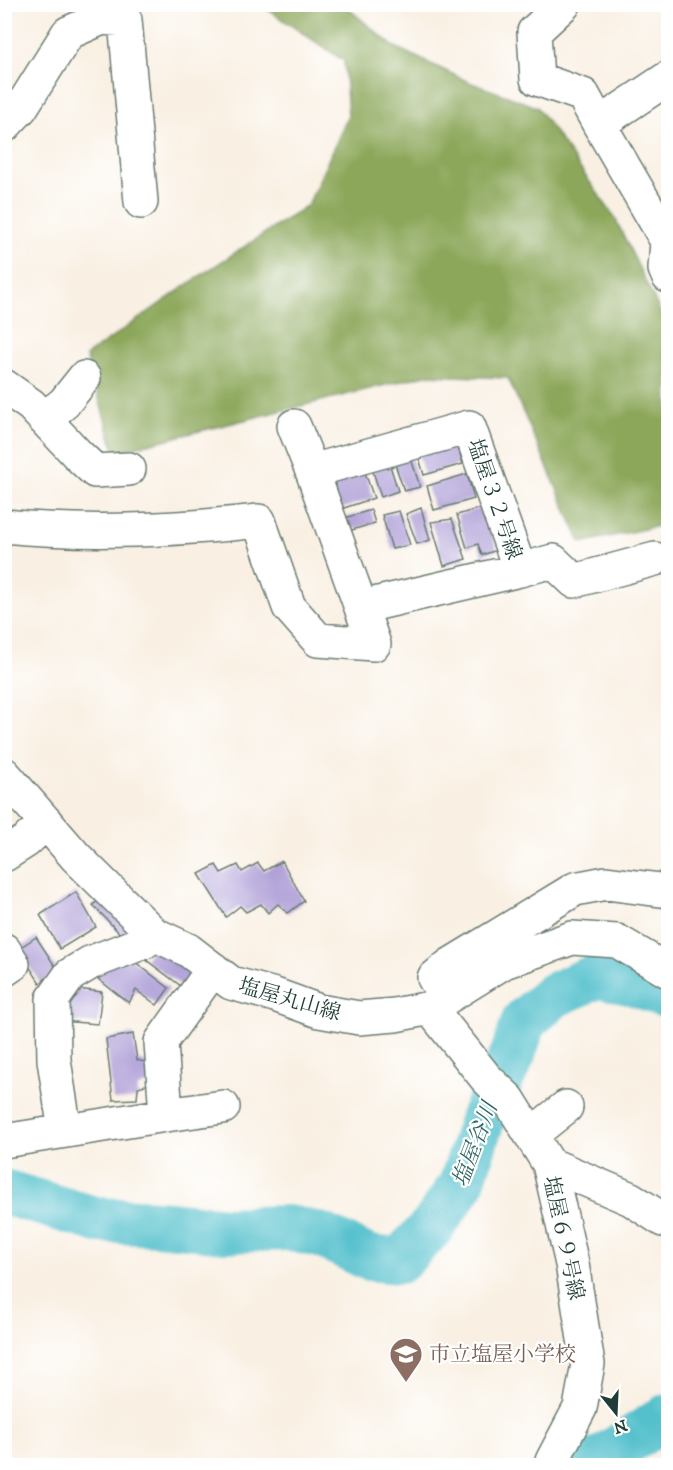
<svg xmlns="http://www.w3.org/2000/svg" width="673" height="1470" font-family="'IM FELL DW Pica','Noto Serif JP',serif">
	<style>
		.forest { fill: #8ca75a; stroke: #567247; stroke-width: 1.5 }
		.lines { fill: none; stroke-linecap: round; stroke-linejoin: round }
		.river { stroke: #53c0cc; stroke-width: 46 }
		.building { fill: #b0a1d8 }
		.minor-casing { stroke: #6b7c71; stroke-width: 36 }
		.minor { stroke: #fff; stroke-width: 33 }
		.labels { text-anchor: middle; stroke-width: 4.5; stroke-linejoin: round; paint-order: stroke }
		.street-label { font-size: 21px; fill: #1f3d34; stroke: #fff }
		.education-label { font-size: 21px; fill: #785e54; stroke: #fff; text-anchor: start }
		.water-label { font-size: 22px; font-style: italic; fill: #2f6462; stroke: #fff }
	</style>
	<rect width="100%" height="100%" fill="#fff"/>
	<filter id="ink" filterUnits="userSpaceOnUse"><feTurbulence type="fractalNoise" baseFrequency=".0167" numOctaves="2"/><feDisplacementMap in="SourceGraphic" scale="12" xChannelSelector="R" yChannelSelector="G"/><feConvolveMatrix kernelMatrix="1 2 1 2 8 2 1 2 1" color-interpolation-filters="sRGB"/></filter>
	<filter id="wash" filterUnits="userSpaceOnUse"><feTurbulence type="fractalNoise" baseFrequency=".008" numOctaves="4" result="noise"/><feDisplacementMap in="SourceGraphic" scale="24" xChannelSelector="R" yChannelSelector="G"/><feGaussianBlur stdDeviation="1.35" result="paint"/><feColorMatrix in="noise" values="0 0 0 0 0 0 0 0 0 0 0 0 0 0 0 0 0 1.4 0 .05"/><feComposite in="paint" operator="in"/></filter>
	<g filter="url(#wash)">
		<rect width="100%" height="100%" fill="#f9f0e3"/>
		<!-- forest -->
		<path class="forest" d="M 269,5 L 344,5 L 393,46 L 469,82 L 537,107 L 615,218 L 668,328 L 668,520 L 658,526 L 581,543 L 508,378 L 426,375 L 115,452 L 86,356 L 195,279 L 308,205 L 348,116 L 344,61 L 268,10 Z"/>
		<g class="lines">
			<!-- river -->
			<path class="river" d="M 4,1192 L 98,1220 L 158,1223 L 225,1230 L 289,1228 L 323,1236 L 369,1258 L 399,1261 L 433,1226 L 461,1185 L 483,1117 L 513,1054 L 524,1021 L 554,995 L 597,976 L 634,983 L 668,996
				M 589,1466 L 668,1416"/>
		</g>
		<g id="blocks">
			<!-- building -->
			<path class="building" d="M 456,440 L 463,464 L 424,475 L 417,451 Z
				M 409,452 L 420,487 L 404,491 L 393,458 Z
				M 388,459 L 398,491 L 381,497 L 371,465 Z
				M 362,464 L 374,498 L 338,510 L 328,482 Z
				M 467,474 L 474,499 L 434,510 L 427,486 Z
				M 484,507 L 497,550 L 482,555 L 478,544 L 467,548 L 457,515 Z
				M 421,508 L 430,540 L 417,544 L 406,514 Z
				M 371,510 L 375,523 L 342,533 L 338,520 Z
				M 399,511 L 410,545 L 392,549 L 382,515 Z
				M 452,519 L 466,559 L 444,566 L 431,522 Z
				M 282,861 L 304,901 L 288,913 L 278,904 L 268,913 L 261,904 L 246,912 L 240,906 L 226,917 L 199,874 L 216,865 L 221,873 L 238,865 L 242,872 L 258,863 L 264,871 Z
				M 76,892 L 96,927 L 60,949 L 40,915 Z
				M 107,893 L 140,929 L 125,939 L 93,905 Z
				M 36,937 L 57,969 L 40,983 L 18,949 Z
				M 157,944 L 197,969 L 181,986 L 145,959 Z
				M 126,955 L 169,988 L 157,1005 L 136,990 L 129,1003 L 89,972 Z
				M 68,988 L 102,992 L 98,1024 L 61,1021 Z
				M 133,1034 L 137,1060 L 148,1063 L 153,1083 L 138,1087 L 137,1099 L 113,1100 L 106,1039 Z"/>
		</g>
	</g>
	<g filter="url(#ink)">
		<use href="#blocks" fill-opacity="0" stroke="#6b7c71" stroke-width="1.5"/>
		<g class="lines">
			<defs>
				<path id="minor" d="M 564,4 L 534,32 L 537,79 L 583,95 L 599,124
					M 668,78 L 599,124 L 667,241 L 668,240
					M 4,126 L 21,108 L 68,33 L 102,18 L 125,20 L 141,202
					M 667,241 L 665,269 L 668,276
					M 4,386 L 31,405 L 79,456 L 95,471 L 129,469
					M 44,419 L 64,403 L 84,378
					M 294,426 L 312,471
					M 4,526 C 86,534 177,530 259,521 L 289,607 L 318,640 L 374,644 L 312,471 L 469,427 L 520,570 L 361,607
					M 520,570 L 553,561 L 574,581 L 655,559
					M 4,774 L 76,857 L 154,934 L 188,950 L 231,983 L 275,995 L 319,1011 L 359,1018 L 395,1015 L 430,1008 L 504,962 L 572,938 L 617,941 L 668,971
					M 4,855 L 26,841 L 46,822
					M 4,950 L 13,964 L 4,970
					M 446,998 L 434,978 L 450,965 L 575,889 L 606,883 L 668,891
					M 430,1008 L 486,1078 L 509,1100 L 549,1164 L 572,1264 L 588,1364 L 580,1408 L 552,1461 L 552,1466
					M 166,1115 L 223,1107
					M 65,1131 L 54,1060 L 53,999 L 70,975 L 90,963 L 144,942 L 154,934
					M 531,1135 L 566,1107
					M 4,1141 L 166,1115 L 161,1042 L 213,969
					M 549,1164 L 631,1199 L 663,1220"/>
			</defs>
			<!-- minor casing -->
			<use href="#minor" class="minor-casing"/>
			<!-- minor -->
			<use href="#minor" class="minor"/>
		</g>
	</g>
	<!-- icons -->
	<defs>
		<symbol id="school-pin" viewBox="-11 -11 22 30"><path d="M0 17L-7.5 6A9.5 9.5 0 1 1 7.5 6Z" fill="#8d6e63" stroke="#fff"/><path d="M0-5L7-2L0 1L-7-2ZM-4 1L0 2.5L4 1V4Q0 6-4 4Z" fill="#fff"/></symbol>
	</defs>
	<g fill-rule="evenodd">
		<use href="#school-pin" x="387" y="1335" width="38" height="52"/>
	</g>
	<g class="labels">
		<!-- street labels -->
		<g class="street-label">
			<text transform="translate(495 499) rotate(71)" y="7">塩屋３２号線</text>
			<text transform="translate(290 999) rotate(16)" y="7">塩屋丸山線</text>
			<text transform="translate(564 1238) rotate(78)" y="7">塩屋６９号線</text>
		</g>
		<!-- education labels -->
		<g class="education-label">
			<text x="429" y="1361">市立塩屋小学校</text>
		</g>
		<!-- water labels -->
		<g class="water-label">
			<text transform="translate(474 1144) rotate(-69)" y="8">塩屋谷川</text>
		</g>
	</g>
	<!-- margin -->
	<rect width="673" height="1470" fill="none" stroke="#fff" stroke-width="24"/>
	<!-- north arrow -->
	<g transform="translate(616 1413) rotate(162)" stroke="#ffffff" stroke-width="4.5" paint-order="stroke">
	<path d="M0-4.5L10 22L0 15L-10 22Z" fill="#1f3d34"/>
	<text y="-9" font-size="16" font-weight="bold" text-anchor="middle" fill="#1f3d34">N</text>
	</g>
</svg>
